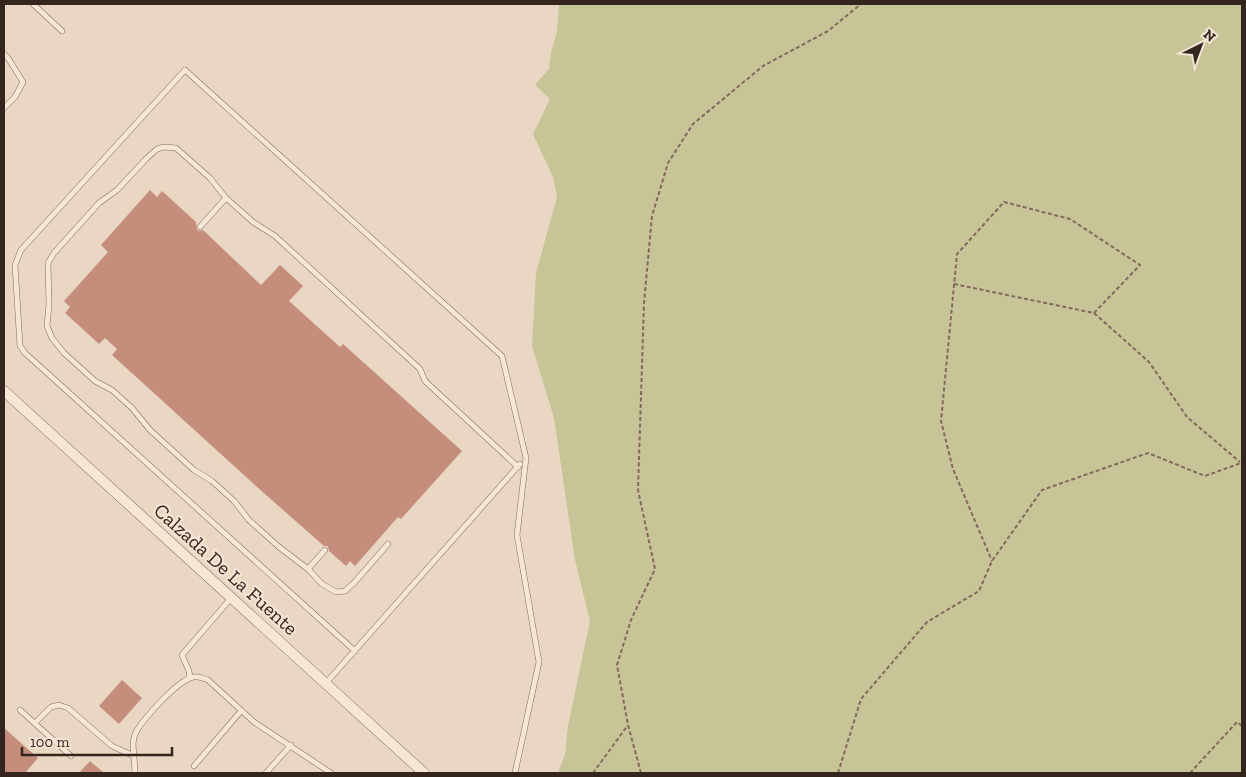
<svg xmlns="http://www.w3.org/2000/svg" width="1246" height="777" font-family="'Zilla Slab',serif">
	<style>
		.green { fill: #c7c498 }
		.building { fill: #c58d7c }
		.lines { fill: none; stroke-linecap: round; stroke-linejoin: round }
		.lane-casing { stroke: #83695c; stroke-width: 6 }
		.street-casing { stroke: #83695c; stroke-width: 11 }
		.path { stroke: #83695c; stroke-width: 2; stroke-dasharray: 4 2.5; stroke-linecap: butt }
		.lane { stroke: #f6e6d6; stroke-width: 5 }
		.street { stroke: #f6e6d6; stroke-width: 10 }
		.labels { text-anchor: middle; stroke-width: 4.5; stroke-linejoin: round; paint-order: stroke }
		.street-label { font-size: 20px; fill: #34251e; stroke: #f2e3d2 }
	</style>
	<rect width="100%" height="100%" fill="#ead7c3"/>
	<!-- green -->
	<path class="green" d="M 559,4 L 1242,4 L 1242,773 L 558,773 L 565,754 L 568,726 L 590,621 L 575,560 L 554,418 L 532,346 L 536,273 L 557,197 L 553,177 L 533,134 L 550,99 L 535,85 L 549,69 L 551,52 L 557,32 Z"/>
	<!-- building -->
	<path class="building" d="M 150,190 L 157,197 L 162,191 L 196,222 L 197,230 L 200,231 L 203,230 L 261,285 L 280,265 L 303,286 L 289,301 L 340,347 L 343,344 L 462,451 L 401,519 L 398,517 L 355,566 L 350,561 L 346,566 L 329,551 L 328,546 L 324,546 L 257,487 L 112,355 L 117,349 L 105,338 L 99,344 L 65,313 L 70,307 L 64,301 L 108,252 L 101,245 Z
		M 122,680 L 142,698 L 119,724 L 99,706 Z
		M 4,728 L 38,758 L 25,773 L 4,773 Z
		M 90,761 L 104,773 L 79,773 Z"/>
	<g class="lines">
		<defs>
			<path id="lane" d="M 33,4 L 62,31
				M 4,54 L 8,58 L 23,82 L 15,97 L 4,108
				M 200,227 L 226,198
				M 388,544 L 353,584 L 345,591 L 336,592 L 322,584 L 308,569 L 279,547 L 249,520 L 234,501 L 212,481 L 194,470 L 150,430 L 132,408 L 112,390 L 95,381 L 64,353 L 52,338 L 47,326 L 49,304 L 48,263 L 54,253 L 99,203 L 117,190 L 147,158 L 157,149 L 164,147 L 176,148 L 210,178 L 226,198 L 253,222 L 275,236 L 420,369 L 425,381 L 518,467
				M 308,569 L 325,550
				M 355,651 L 25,353 L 20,346 L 15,265 L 21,250 L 185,70 L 502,356 L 526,458 L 517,535 L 539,662 L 515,773
				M 190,678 L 189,671 L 182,655 L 232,597
				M 326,683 L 520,464
				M 20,710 L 71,756
				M 35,723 L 51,707 L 59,705 L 68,708 L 112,746 L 134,756 L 135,773
				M 134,756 C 133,747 132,740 136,732 C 144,718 177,681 193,677 C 198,676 202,678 208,680 L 254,722 L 331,773
				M 194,766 L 241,711
				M 266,773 L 291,745"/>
			<path id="street" d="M 4,391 L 424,773"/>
		</defs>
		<!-- lane casing -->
		<use href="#lane" class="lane-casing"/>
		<!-- street casing -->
		<use href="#street" class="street-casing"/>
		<!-- path -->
		<path class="path" d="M 954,284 L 1094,313 L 1140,265 L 1070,219 L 1004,202 L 957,254 L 941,421 L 953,469 L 992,561
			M 1094,313 L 1149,362 L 1187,417 L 1240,462
			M 593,773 L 628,725
			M 641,773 L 628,725 L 617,665 L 631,620 L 655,569 L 638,490 L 644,303 L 652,216 L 668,163 L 693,124 L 763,66 L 828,31 L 861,4
			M 838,773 L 861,699 L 927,622 L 979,591 L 992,561 L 1042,490 L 1148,453 L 1205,476 L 1241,463 L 1242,465
			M 1190,773 L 1237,722 L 1242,726"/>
		<!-- lane -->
		<use href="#lane" class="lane"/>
		<!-- street -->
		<use href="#street" class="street"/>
	</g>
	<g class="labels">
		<!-- street labels -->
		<g class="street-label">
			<text transform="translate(226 569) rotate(42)" y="7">Calzada De La Fuente</text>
		</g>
	</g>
	<!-- border -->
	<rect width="1246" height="777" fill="none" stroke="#34251e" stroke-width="10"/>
	<!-- north arrow -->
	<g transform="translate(1201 45) rotate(42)" stroke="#f2e3d2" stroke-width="4" paint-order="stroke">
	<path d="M0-4L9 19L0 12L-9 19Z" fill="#34251e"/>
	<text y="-8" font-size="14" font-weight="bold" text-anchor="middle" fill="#34251e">N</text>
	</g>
	<!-- scale -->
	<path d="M22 747v8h150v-8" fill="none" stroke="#34251e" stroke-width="2.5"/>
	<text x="30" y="747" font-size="15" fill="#34251e" stroke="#f2e3d2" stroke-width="4" paint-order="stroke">100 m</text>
</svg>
